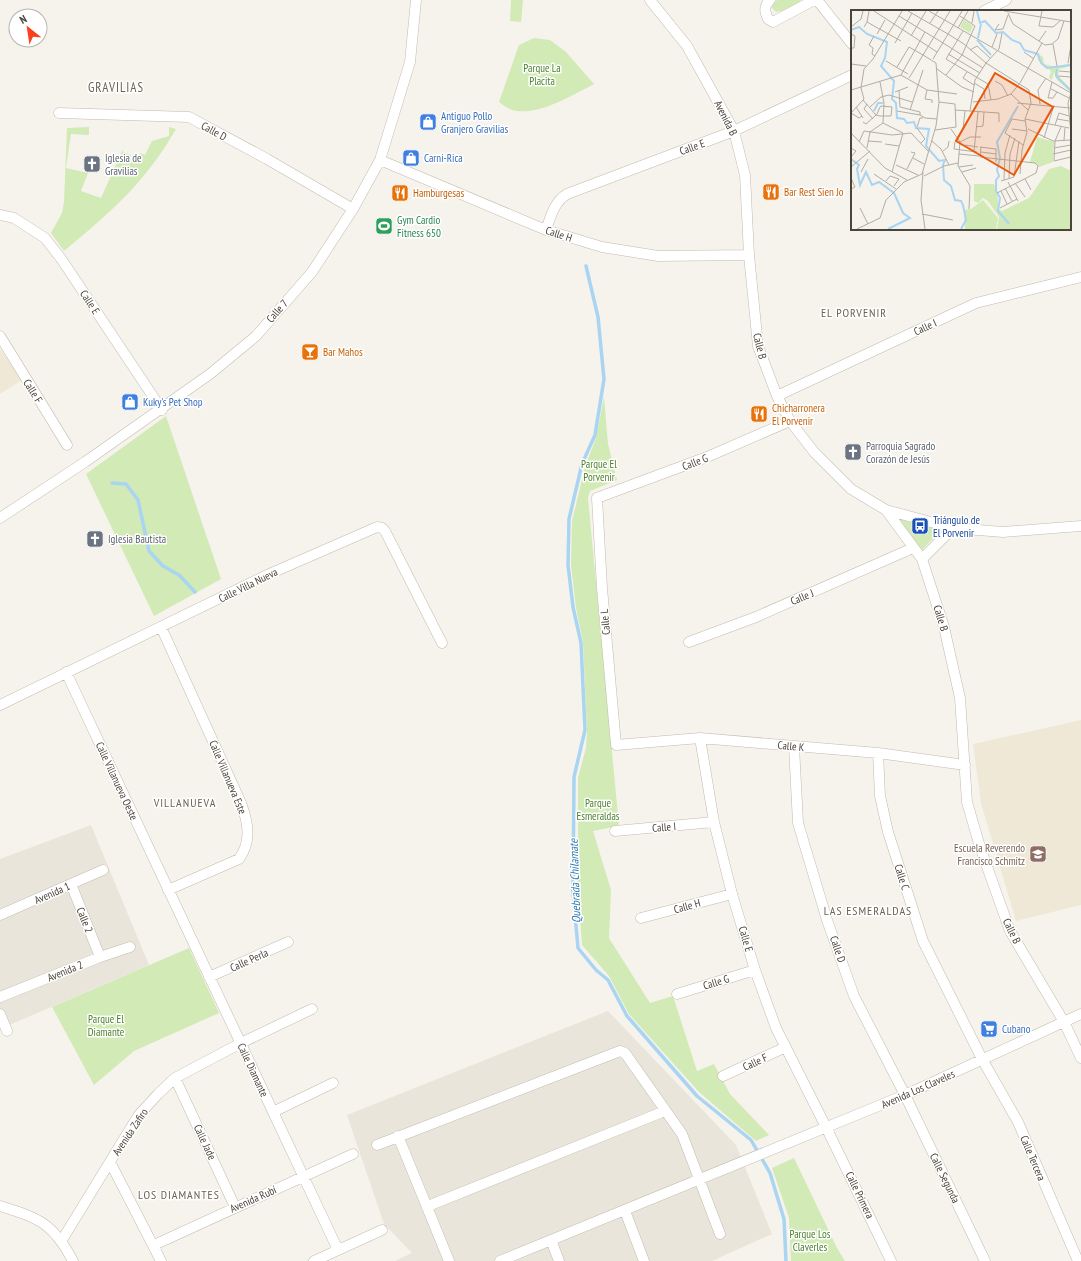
<svg xmlns="http://www.w3.org/2000/svg" width="1081" height="1261" font-family="'PT Sans Narrow',sans-serif">
	<style>
		.residential { fill: #eae5da }
		.education { fill: #efe8d6 }
		.green { fill: #d2eab5 }
		.lines { fill: none; stroke-linecap: round; stroke-linejoin: round }
		.stream { stroke: #a9d4f2; stroke-width: 3.5 }
		.minor-casing { stroke: #c2bbae; stroke-width: 11 }
		.minor { stroke: #fff; stroke-width: 10 }
		.labels { text-anchor: middle; stroke-width: 3; stroke-linejoin: round; paint-order: stroke }
		.park-label { font-size: 11px; fill: #4a7f2a; stroke: #fff }
		.shop-label { font-size: 11px; fill: #366cbe; stroke: #fff; text-anchor: start }
		.street-label { font-size: 11px; fill: #4b4439; stroke: #fff }
		.worship-label { font-size: 11px; fill: #5b616d; stroke: #fff; text-anchor: start }
		.food-label { font-size: 11px; fill: #c56008; stroke: #fff; text-anchor: start }
		.leisure-label { font-size: 11px; fill: #27864d; stroke: #fff; text-anchor: start }
		.transit-label { font-size: 11px; fill: #164399; stroke: #fff; text-anchor: start }
		.education-label { font-size: 11px; fill: #785e54; stroke: #fff; text-anchor: end }
		.neighbourhood-label { font-size: 12px; letter-spacing: 1px; fill: #6e6250; stroke: #fff }
		.water-label { font-size: 12px; font-style: italic; fill: #2e7ab2; stroke: #fff }
		.quarter-label { font-size: 13px; letter-spacing: 1px; fill: #6e6250; stroke: #fff }
		.inset-river { fill: none; stroke: #a9d4f2; stroke-width: 2 }
		.inset-road { fill: none; stroke: #b2ada4; stroke-width: 1 }
		.view { fill: #e8590c; fill-opacity: 0.15; stroke: #e8590c; stroke-width: 2 }
		.inset-edge { fill: none; stroke: #4b4439; stroke-width: 2 }
	</style>
	<rect width="100%" height="100%" fill="#f6f3ec"/>
	<!-- residential -->
	<path class="residential" d="M 91,825 L 149,965 L 0,1029 L 0,859 Z
		M 608,1011 L 736,1145 L 772,1234 L 712,1261 L 395,1261 L 412,1253 L 384,1224 L 347,1115 Z"/>
	<!-- education -->
	<path class="education" d="M 0,349 L 22,380 L 0,394 Z
		M 1081,720 L 1081,905 L 1016,921 L 981,803 L 973,744 Z"/>
	<!-- green -->
	<path class="green" d="M 511,0 L 523,0 L 521,22 L 510,21 Z
		M 777,0 L 800,0 L 800,1 L 782,11 L 776,12 L 772,8 L 773,4 Z
		M 534,38 L 550,40 L 566,52 L 594,84 C 573,95 537,117 512,110 C 508,109 503,105 499,102 L 519,45 Z
		M 89,127 L 89,135 L 71,134 L 66,168 L 88,173 L 81,191 L 101,198 L 122,151 L 131,155 L 131,158 L 136,159 L 140,153 L 145,155 L 152,141 L 169,136 L 169,127 L 176,129 C 145,183 111,212 64,251 L 51,233 L 62,213 L 64,202 L 67,128 Z
		M 604,397 L 608,444 L 617,480 L 590,491 L 588,498 L 619,826 L 593,831 L 611,890 L 609,938 L 650,1003 L 673,996 L 697,1071 L 714,1064 L 730,1094 L 769,1135 L 756,1141 L 699,1092 L 629,1014 L 609,976 L 582,945 L 578,890 L 578,778 L 586,748 L 587,732 L 583,642 L 576,608 L 571,565 L 572,521 L 585,467 L 596,438 Z
		M 166,416 L 221,579 L 154,616 L 86,474 Z
		M 895,518 L 941,530 L 922,550 Z
		M 189,948 L 219,1013 L 134,1051 L 94,1085 L 52,1007 Z
		M 794,1158 L 837,1248 L 845,1261 L 791,1261 L 789,1218 L 772,1168 Z"/>
	<g class="lines">
		<!-- stream -->
		<path class="stream" d="M 586,266 L 598,317 L 604,379 L 595,435 L 582,464 L 569,519 L 568,565 L 573,607 L 581,643 L 585,730 L 574,777 L 573,892 L 578,948 L 596,970 L 608,980 L 627,1016 L 697,1096 L 751,1140 L 770,1173 L 784,1219 L 786,1261
			M 112,483 L 126,484 L 138,500 L 149,551 L 163,566 L 179,575 L 195,592"/>
		<defs>
			<path id="minor" d="M 650,0 L 687,46 L 734,131 L 745,175 L 749,255 L 758,346 L 777,396 L 790,421 L 814,452 L 851,489 L 886,510 L 922,559 L 944,627 L 960,698 L 967,802 L 980,847 L 1010,931 L 1064,1022 L 1081,1058
				M 770,0 C 763,7 765,12 768,19 L 773,22 L 814,0
				M 817,0 L 852,44
				M 984,11 L 1006,0
				M 59,113 L 189,117 L 267,159 L 353,209
				M 380,160 L 546,230 L 602,247 L 658,256 L 749,255
				M 0,215 L 14,218 L 45,238 L 62,260 L 162,410
				M 546,230 C 551,216 554,202 567,194 L 734,131 L 852,75
				M 0,336 L 67,445
				M 777,396 L 976,303 L 1081,277
				M 790,421 L 707,457 L 597,498 L 602,588 L 616,745 L 700,738 L 878,753 L 965,765
				M 886,510 L 953,528 L 1003,532 L 1081,526
				M 0,518 L 85,462 L 210,374 L 256,336 L 312,272 L 353,209 L 380,160 L 410,62 L 416,0
				M 922,559 L 953,528
				M 161,627 L 241,803 C 248,822 252,841 239,859 L 168,890
				M 689,642 L 756,617 L 913,548
				M 66,672 L 338,1250
				M 0,705 L 267,575 L 377,527 L 382,528 L 385,531 L 442,643
				M 700,738 L 714,822 L 732,894 L 755,970 L 776,1028 L 827,1129 L 891,1261
				M 794,746 L 798,823 L 827,920 L 854,996 L 905,1095 L 985,1261
				M 878,753 L 880,796 L 888,832 L 923,941 L 982,1059 L 1018,1122 L 1078,1261
				M 615,831 L 714,822
				M 71,884 L 100,957
				M 0,915 L 103,870
				M 641,918 L 732,894
				M 209,977 L 288,942
				M 677,994 L 755,970
				M 0,997 L 100,957 L 130,947
				M 0,1014 L 7,1031
				M 723,1076 L 786,1047
				M 175,1078 L 235,1207
				M 273,1112 L 333,1083
				M 398,1136 L 449,1261
				M 377,1145 L 620,1051 L 625,1053 L 682,1134 L 720,1234
				M 110,1162 L 161,1261
				M 0,1206 C 39,1218 53,1223 73,1261
				M 428,1206 L 665,1111
				M 625,1211 L 644,1261
				M 62,1240 L 138,1116 L 158,1094 L 175,1078 L 241,1043 L 312,1009
				M 551,1240 L 559,1261
				M 154,1245 L 353,1154
				M 314,1261 L 382,1230
				M 500,1261 L 905,1095 L 1081,1014"/>
		</defs>
		<!-- minor casing -->
		<use href="#minor" class="minor-casing"/>
		<!-- minor -->
		<use href="#minor" class="minor"/>
	</g>
	<!-- icons -->
	<defs>
		<symbol id="shop-square" viewBox="-11 -11 22 22"><rect x="-9" y="-9" width="18" height="18" rx="4" fill="#3f7fe0" stroke="#fff"/><path d="M-5-2.5h2.3a2.7 3.5 0 0 1 5.4 0H5L5.5 6h-11ZM-1.5-2.5h3a1.5 2.3 0 0 0-3 0Z" fill="#fff"/></symbol>
		<symbol id="church-square" viewBox="-11 -11 22 22"><rect x="-9" y="-9" width="18" height="18" rx="4" fill="#6b7280" stroke="#fff"/><path d="M-1.2-6h2.4v3.5h3.3v2.4h-3.3V6h-2.4V-.1h-3.3v-2.4h3.3Z" fill="#fff"/></symbol>
		<symbol id="restaurant-square" viewBox="-11 -11 22 22"><rect x="-9" y="-9" width="18" height="18" rx="4" fill="#e8710a" stroke="#fff"/><path d="M-5-6h1v4h1v-4h1v4h1v-4h1v5L-1.5 .5V6h-2V.5L-5-1ZM5-6V6H3V1.5H1.5Q1.5-4 5-6Z" fill="#fff"/></symbol>
		<symbol id="stadium-square" viewBox="-11 -11 22 22"><rect x="-9" y="-9" width="18" height="18" rx="4" fill="#2e9e5b" stroke="#fff"/><path d="M0-5a6.5 5 0 1 0 0 10a6.5 5 0 1 0 0-10ZM-3.5-1.8h7v3.6h-7Z" fill="#fff"/></symbol>
		<symbol id="bar-square" viewBox="-11 -11 22 22"><rect x="-9" y="-9" width="18" height="18" rx="4" fill="#e8710a" stroke="#fff"/><path d="M-6-5H6L.8 .8V4.5H3.5V6h-7V4.5H-.8V.8Z" fill="#fff"/></symbol>
		<symbol id="bus-square" viewBox="-11 -11 22 22"><rect x="-9" y="-9" width="18" height="18" rx="4" fill="#1a4fb4" stroke="#fff"/><path d="M-5-6H5V4H4V6H2V4H-2V6H-4V4H-5ZM-3.5-4V0h7V-4ZM-3.5 1.2v1.5H-2V1.2ZM2 1.2v1.5H3.5V1.2Z" fill="#fff"/></symbol>
		<symbol id="school-square" viewBox="-11 -11 22 22"><rect x="-9" y="-9" width="18" height="18" rx="4" fill="#8d6e63" stroke="#fff"/><path d="M0-5L7-2L0 1L-7-2ZM-4 1L0 2.5L4 1V4Q0 6-4 4Z" fill="#fff"/></symbol>
		<symbol id="supermarket-square" viewBox="-11 -11 22 22"><rect x="-9" y="-9" width="18" height="18" rx="4" fill="#3f7fe0" stroke="#fff"/><path d="M-6-5.5h2.5l.6 2H6L4.5 2H-2.5L-4.4-4H-6ZM-1.5 3.2a1.3 1.3 0 1 0 .1 0ZM3 3.2a1.3 1.3 0 1 0 .1 0Z" fill="#fff"/></symbol>
	</defs>
	<g fill-rule="evenodd">
		<use href="#shop-square" x="418" y="112" width="20" height="20"/>
		<use href="#shop-square" x="401" y="148" width="20" height="20"/>
		<use href="#church-square" x="82" y="154" width="20" height="20"/>
		<use href="#restaurant-square" x="761" y="182" width="20" height="20"/>
		<use href="#restaurant-square" x="390" y="183" width="20" height="20"/>
		<use href="#stadium-square" x="374" y="216" width="20" height="20"/>
		<use href="#bar-square" x="300" y="342" width="20" height="20"/>
		<use href="#shop-square" x="120" y="392" width="20" height="20"/>
		<use href="#restaurant-square" x="749" y="404" width="20" height="20"/>
		<use href="#church-square" x="843" y="442" width="20" height="20"/>
		<use href="#bus-square" x="910" y="516" width="20" height="20"/>
		<use href="#church-square" x="85" y="529" width="20" height="20"/>
		<use href="#school-square" x="1028" y="844" width="20" height="20"/>
		<use href="#supermarket-square" x="979" y="1019" width="20" height="20"/>
	</g>
	<g class="labels">
		<!-- park labels -->
		<g class="park-label">
			<text x="542" y="72">Parque La<tspan x="542" dy="13">Placita</tspan></text>
			<text x="599" y="468">Parque El<tspan x="599" dy="13">Porvenir</tspan></text>
			<text x="598" y="807">Parque<tspan x="598" dy="13">Esmeraldas</tspan></text>
			<text x="106" y="1023">Parque El<tspan x="106" dy="13">Diamante</tspan></text>
			<text x="810" y="1238">Parque Los<tspan x="810" dy="13">Claverles</tspan></text>
		</g>
		<!-- shop labels -->
		<g class="shop-label">
			<text x="441" y="120">Antiguo Pollo<tspan x="441" dy="13">Granjero Gravilias</tspan></text>
			<text x="424" y="162">Carni-Rica</text>
			<text x="143" y="406">Kuky's Pet Shop</text>
			<text x="1002" y="1033">Cubano</text>
		</g>
		<!-- street labels -->
		<g class="street-label">
			<text transform="translate(726 118) rotate(63)" y="4">Avenida B</text>
			<text transform="translate(214 131) rotate(28)" y="4">Calle D</text>
			<text transform="translate(692 147) rotate(-20)" y="4">Calle E</text>
			<text transform="translate(559 234) rotate(18)" y="4">Calle H</text>
			<text transform="translate(90 302) rotate(57)" y="4">Calle E</text>
			<text transform="translate(277 311) rotate(-49)" y="4">Calle 7</text>
			<text transform="translate(925 327) rotate(-25)" y="4">Calle I</text>
			<text transform="translate(760 346) rotate(76)" y="4">Calle B</text>
			<text transform="translate(33 391) rotate(58)" y="4">Calle F</text>
			<text transform="translate(695 462) rotate(-21)" y="4">Calle G</text>
			<text transform="translate(248 585) rotate(-26)" y="4">Calle Villa Nueva</text>
			<text transform="translate(802 597) rotate(-23)" y="4">Calle J</text>
			<text transform="translate(941 618) rotate(73)" y="4">Calle B</text>
			<text transform="translate(605 622) rotate(-95)" y="4">Calle L</text>
			<text transform="translate(791 746) rotate(5)" y="4">Calle K</text>
			<text transform="translate(228 777) rotate(67)" y="4">Calle Villanueva Este</text>
			<text transform="translate(117 781) rotate(65)" y="4">Calle Villanueva Oeste</text>
			<text transform="translate(664 827) rotate(-5)" y="4">Calle I</text>
			<text transform="translate(902 877) rotate(72)" y="4">Calle C</text>
			<text transform="translate(52 893) rotate(-24)" y="4">Avenida 1</text>
			<text transform="translate(687 906) rotate(-15)" y="4">Calle H</text>
			<text transform="translate(85 920) rotate(68)" y="4">Calle 2</text>
			<text transform="translate(1012 931) rotate(64)" y="4">Calle B</text>
			<text transform="translate(746 939) rotate(74)" y="4">Calle E</text>
			<text transform="translate(838 949) rotate(71)" y="4">Calle D</text>
			<text transform="translate(249 960) rotate(-24)" y="4">Calle Perla</text>
			<text transform="translate(65 971) rotate(-22)" y="4">Avenida 2</text>
			<text transform="translate(716 982) rotate(-17)" y="4">Calle G</text>
			<text transform="translate(755 1062) rotate(-25)" y="4">Calle F</text>
			<text transform="translate(253 1070) rotate(65)" y="4">Calle Diamante</text>
			<text transform="translate(918 1089) rotate(-24)" y="4">Avenida Los Claveles</text>
			<text transform="translate(130 1132) rotate(-56)" y="4">Avenida Zafiro</text>
			<text transform="translate(205 1142) rotate(65)" y="4">Calle Jade</text>
			<text transform="translate(1033 1158) rotate(67)" y="4">Calle Tercera</text>
			<text transform="translate(945 1178) rotate(64)" y="4">Calle Segunda</text>
			<text transform="translate(860 1195) rotate(64)" y="4">Calle Primera</text>
			<text transform="translate(253 1199) rotate(-24)" y="4">Avenida Rubí</text>
		</g>
		<!-- worship labels -->
		<g class="worship-label">
			<text x="105" y="162">Iglesia de<tspan x="105" dy="13">Gravilias</tspan></text>
			<text x="866" y="450">Parroquia Sagrado<tspan x="866" dy="13">Corazón de Jesús</tspan></text>
			<text x="108" y="543">Iglesia Bautista</text>
		</g>
		<!-- food labels -->
		<g class="food-label">
			<text x="784" y="196">Bar Rest Sien Jo</text>
			<text x="413" y="197">Hamburgesas</text>
			<text x="323" y="356">Bar Mahos</text>
			<text x="772" y="412">Chicharronera<tspan x="772" dy="13">El Porvenir</tspan></text>
		</g>
		<!-- leisure labels -->
		<g class="leisure-label">
			<text x="397" y="224">Gym Cardio<tspan x="397" dy="13">Fitness 650</tspan></text>
		</g>
		<!-- transit labels -->
		<g class="transit-label">
			<text x="933" y="524">Triángulo de<tspan x="933" dy="13">El Porvenir</tspan></text>
		</g>
		<!-- education labels -->
		<g class="education-label">
			<text x="1025" y="852">Escuela Reverendo<tspan x="1025" dy="13">Francisco Schmitz</tspan></text>
		</g>
		<!-- neighbourhood labels -->
		<g class="neighbourhood-label">
			<text x="854" y="317">EL PORVENIR</text>
			<text x="185" y="807">VILLANUEVA</text>
			<text x="868" y="915">LAS ESMERALDAS</text>
			<text x="179" y="1199">LOS DIAMANTES</text>
		</g>
		<!-- water labels -->
		<g class="water-label">
			<text transform="translate(575 881) rotate(-92)" y="4">Quebrada Chilamate</text>
		</g>
		<!-- quarter labels -->
		<g class="quarter-label">
			<text x="116" y="92">GRAVILIAS</text>
		</g>
	</g>
	<!-- overview -->
	<g transform="translate(851 10)">
		<rect width="220" height="220" fill="#f6f3ec"/>
		<path d="M 113,10 L 122,16 L 119,23 L 109,17 ZM 186,43 L 192,47 L 193,54 L 204,57 L 220,53 L 220,56 L 208,59 L 207,66 L 220,79 L 220,82 L 206,70 L 203,62 L 201,70 L 198,68 L 200,61 L 187,50 ZM 186,127 L 203,132 L 202,152 L 188,157 L 186,154 L 179,152 ZM 210,156 L 220,161 L 220,219 L 146,219 L 148,207 L 137,191 L 132,188 L 127,193 L 123,191 L 123,174 L 143,174 L 147,189 L 147,199 L 151,201 L 178,188 L 198,159 ZM 132,190 L 147,208 L 145,219 L 114,219 L 113,200 L 120,199 Z" fill="#d2eab5"/>
		<path class="inset-river" d="M 126,1 L 129,13 L 134,11 L 145,23 L 152,22 L 161,30 L 169,33 L 173,40 L 187,44 L 190,53 L 196,58 L 220,55M 0,20 L 8,17 L 16,24 L 36,32 L 34,48 L 30,56 L 43,71 L 41,89 L 45,93 L 46,108 L 53,109 L 56,113 L 63,112 L 65,118 L 78,119 L 75,136 L 88,151 L 94,150 L 92,155 L 93,170 L 100,176 L 104,190 L 110,191 L 112,195 L 115,210 L 110,219M 127,28 L 130,14M 126,30 L 140,45M 206,59 L 205,66 L 220,81M 23,101 L 27,93 L 32,93M 0,149 L 8,155 L 6,159 L 9,175 L 15,162 L 21,175 L 28,172 L 43,183 L 52,203 L 59,208 L 37,219M 158,214 L 147,201 L 149,188 L 145,181 L 145,170 L 148,166 L 146,160 L 149,148 L 146,132 L 167,96"/>
		<path class="inset-road" d="M 23,1 L 86,42M 51,1 L 48,6 L 92,33M 57,1 L 97,24M 78,1 L 220,83M 153,1 L 220,12M 191,1 L 188,16 L 202,17 L 209,11M 157,3 L 162,14 L 194,35 L 201,34 L 207,29 L 213,11M 16,12 L 50,31M 79,13 L 87,1M 121,13 L 123,1M 148,14 L 144,20 L 152,19 L 157,5M 0,17 L 10,9 L 12,1M 13,17 L 16,12 L 18,1M 107,18 L 117,1M 112,21 L 95,49 L 137,74 L 140,90M 0,24 L 4,26 L 3,38 L 0,38M 26,24 L 34,10M 97,24 L 113,34 L 135,53 L 178,80 L 180,93 L 174,109 L 176,122 L 171,140 L 169,164M 23,26 L 18,35 L 22,38 L 21,44 L 24,46M 60,26 L 75,1M 188,31 L 195,21M 44,33 L 61,3M 92,33 L 132,58M 202,34 L 206,56M 141,37 L 146,24M 119,40 L 126,36 L 139,48M 173,42 L 183,49M 97,44 L 129,63M 82,49 L 111,1M 35,51 L 57,64M 217,53 L 220,35M 0,54 L 15,56M 46,57 L 58,37 L 72,45 L 58,68M 86,59 L 111,77 L 123,82M 208,61 L 220,62M 116,62 L 112,68 L 123,75M 50,65 L 74,22M 95,65 L 111,45 L 124,16 L 109,6M 207,66 L 220,67M 144,71 L 151,75 L 157,86M 29,72 L 33,93 L 32,113M 201,72 L 197,88 L 202,88 L 206,82M 123,73 L 133,79 L 134,89M 200,79 L 218,88M 0,80 L 50,65 L 76,80 L 106,84M 48,80 L 49,97 L 69,102 L 69,105 L 74,108 L 86,109M 76,80 L 74,89 L 81,90 L 81,93M 44,82 L 57,77M 220,83 L 217,93 L 220,124M 160,84 L 177,100M 122,92 L 147,89 L 160,84 L 169,73 L 191,33M 166,93 L 219,98M 16,94 L 13,99 L 22,109M 189,94 L 187,80 L 195,68M 5,97 L 12,108M 19,97 L 30,87 L 38,85 L 61,92M 59,100 L 72,60M 104,100 L 148,103 L 148,112M 46,101 L 69,105M 119,101 L 124,70 L 135,53 L 148,39 L 151,23M 0,103 L 13,89 L 10,78 L 13,59 L 22,49 L 48,6M 0,103 L 8,108 L 11,106M 174,109 L 218,118M 206,109 L 218,111M 12,112 L 15,114 L 24,106 L 26,104 L 29,97 L 30,96 L 41,97 L 40,106 L 29,106 L 25,105 L 12,90M 204,115 L 208,103 L 218,106M 66,117 L 69,108 L 72,108M 125,117 L 132,116 L 133,102M 210,117 L 204,131 L 203,151 L 220,147M 66,118 L 74,129 L 70,133M 100,119 L 109,132 L 107,156 L 119,176 L 118,199M 112,119 L 114,101M 161,119 L 176,121M 177,119 L 202,131 L 220,130M 84,120 L 105,117 L 104,94 L 88,92M 0,123 L 34,158 L 56,170M 193,128 L 203,95M 213,130 L 214,118M 17,131 L 31,132M 81,131 L 90,139 L 98,155M 8,132 L 13,121 L 41,125 L 60,123 L 77,141M 104,132 L 103,139 L 126,142M 109,132 L 119,127 L 130,127M 34,134 L 48,136M 114,135 L 127,137M 172,135 L 154,123 L 161,109 L 174,111M 129,137 L 145,139 L 145,152M 130,137 L 129,147 L 184,153 L 187,156 L 185,163 L 146,183M 0,138 L 5,141 L 0,147M 16,138 L 19,122 L 32,113 L 52,123 L 41,162M 203,138 L 220,135M 92,141 L 97,137 L 98,131M 123,141 L 127,102M 130,142 L 145,144M 108,144 L 128,146M 202,144 L 220,140M 62,148 L 73,154M 45,155 L 67,165M 0,157 L 19,141M 108,157 L 122,155M 56,159 L 64,143 L 60,142M 10,162 L 17,149M 72,162 L 70,190 L 74,219M 111,162 L 125,158M 23,164 L 45,179M 73,166 L 93,156 L 107,153M 0,168 L 4,177 L 0,179M 158,168 L 159,144 L 164,128M 174,169 L 180,180M 153,170 L 154,143 L 159,125M 35,171 L 39,166 L 48,169 L 43,176M 150,171 L 163,167 L 168,131M 157,172 L 167,191M 164,173 L 174,187M 154,178 L 161,191M 150,181 L 156,194M 9,198 L 17,214M 149,198 L 166,189M 71,204 L 102,210M 6,219 L 29,208 L 35,190 L 53,172 L 71,164 L 85,116 L 88,92 L 85,53 L 72,45 L 99,1"/>
		<path class="view" d="M 144,63 L 202,97 L 163,165 L 105,131 Z"/>
		<rect width="220" height="220" class="inset-edge"/>
	</g>
	<!-- north arrow -->
	<g transform="translate(28 28) rotate(330)"><circle r="19" fill="#ffffff" stroke="#b7b4b0"/>
	<path d="M0-3L7 15L0 10L-7 15Z" fill="#fc3f1d"/>
	<text y="-6" font-size="11" font-weight="bold" text-anchor="middle" fill="#4b4439">N</text>
	</g>
</svg>
